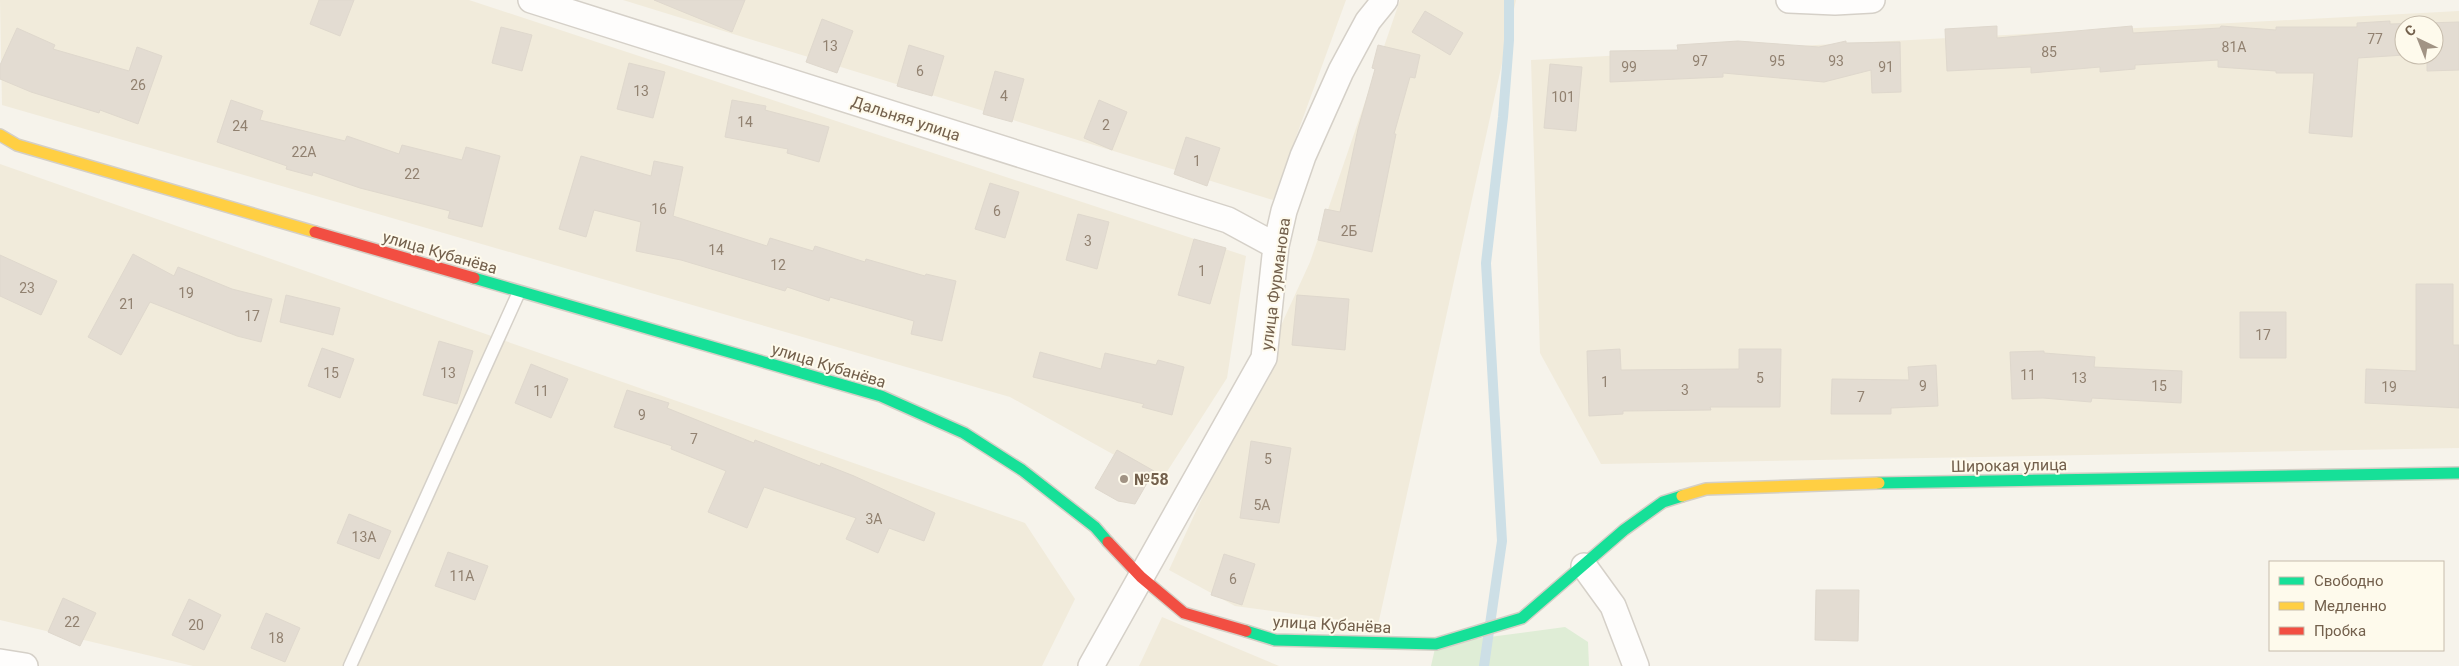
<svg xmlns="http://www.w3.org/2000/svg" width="2459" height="666" font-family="Roboto,sans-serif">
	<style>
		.residential { fill: #f1ebdb; fill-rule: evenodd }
		.green { fill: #dfedd6 }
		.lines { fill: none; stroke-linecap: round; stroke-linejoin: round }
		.stream { stroke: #cddfe6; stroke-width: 10 }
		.building { fill: #e3dcd2; stroke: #dfd8cd }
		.lane-casing { stroke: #d5d0c8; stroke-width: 15 }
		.street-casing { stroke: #d5d0c8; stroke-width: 28 }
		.fast-casing { stroke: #d4cfc6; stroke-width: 14 }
		.slow-casing { stroke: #d4cfc6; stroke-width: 14 }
		.jam-casing { stroke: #d4cfc6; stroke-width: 14 }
		.lane { stroke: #fefdfc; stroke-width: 12 }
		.street { stroke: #fefdfc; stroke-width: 25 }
		.fast { stroke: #16e098; stroke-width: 11 }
		.slow { stroke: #ffcf43; stroke-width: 11 }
		.jam { stroke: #f24e42; stroke-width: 11 }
		.poi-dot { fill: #a19384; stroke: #fefaec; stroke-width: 2 }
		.labels { text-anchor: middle; stroke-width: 4; stroke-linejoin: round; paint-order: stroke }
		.number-label { font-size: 14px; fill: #918170 }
		.street-label { font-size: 16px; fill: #73604c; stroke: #fefaec }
		.poi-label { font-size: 16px; font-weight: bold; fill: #73604c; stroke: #fefaec; text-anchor: start }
	</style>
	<rect width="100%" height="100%" fill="#f6f3eb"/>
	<!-- residential -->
	<path class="residential" d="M 0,0 L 469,0 L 1246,256 L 1227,378 L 1161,481 L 1010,397 L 2,105 Z
		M 623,0 L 1346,0 L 1273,200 Z
		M 1400,0 L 1516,0 L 1378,625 L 1235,606 L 1169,570 L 1310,262 Z
		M 2459,11 L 2459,448 L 1601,464 L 1540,353 L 1531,60 ZM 2404,25 L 2434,25 L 2434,55 L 2404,55 Z
		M 0,164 L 1025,523 L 1075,599 L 1042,666 L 193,666 L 0,620 Z
		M 1162,617 L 1279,666 L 1139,666 Z"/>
	<!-- green -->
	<path class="green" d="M 1565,627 L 1588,642 L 1589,666 L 1431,666 L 1436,644 Z"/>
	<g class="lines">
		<!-- stream -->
		<path class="stream" d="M 1484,666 L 1502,541 L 1486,263 L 1503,117 L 1509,40 L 1509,0"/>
	</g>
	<!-- building -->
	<path class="building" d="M 319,0 L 354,0 L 340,36 L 310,24 Z
		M 654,0 L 745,0 L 732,32 Z
		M 1425,11 L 1463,33 L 1450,55 L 1412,32 Z
		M 822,19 L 853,31 L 837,73 L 806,62 Z
		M 2390,21 L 2390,24 L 2459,22 L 2459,70 L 2427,71 L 2427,55 L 2434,55 L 2434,25 L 2404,25 L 2404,55 L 2358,58 L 2352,137 L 2309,133 L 2314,73 L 2276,73 L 2276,71 L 2218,67 L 2218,60 L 2135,65 L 2135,69 L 2100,72 L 2100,67 L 2031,73 L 2031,67 L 1947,71 L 1945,29 L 1997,26 L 1997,38 L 2132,26 L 2133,33 L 2220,28 L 2221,26 L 2276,30 L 2276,27 L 2357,27 L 2357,23 Z
		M 501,27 L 532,35 L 522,71 L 492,63 Z
		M 17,28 L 55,45 L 53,49 L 129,71 L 137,47 L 162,56 L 138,124 L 100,110 L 99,113 L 31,92 L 0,79 L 0,65 Z
		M 1738,41 L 1819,47 L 1846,41 L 1846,43 L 1900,42 L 1901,92 L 1872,93 L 1871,70 L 1824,82 L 1723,73 L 1723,77 L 1610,82 L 1610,51 L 1678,50 L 1677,45 Z
		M 909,45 L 944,56 L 932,96 L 897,86 Z
		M 1378,45 L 1420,55 L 1415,78 L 1410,77 L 1394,134 L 1396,134 L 1372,252 L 1318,240 L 1325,209 L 1340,212 L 1358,129 L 1375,69 L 1372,68 Z
		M 629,63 L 665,72 L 653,118 L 617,109 Z
		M 1550,64 L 1582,67 L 1576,131 L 1544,128 Z
		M 995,71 L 1024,79 L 1012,122 L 983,114 Z
		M 231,100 L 263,111 L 260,120 L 345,141 L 347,136 L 399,154 L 402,145 L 462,160 L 466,147 L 500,156 L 482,227 L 448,218 L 450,211 L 360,188 L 313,172 L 312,176 L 286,169 L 287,166 L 217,142 Z
		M 732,100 L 766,106 L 765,110 L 829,127 L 819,162 L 787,153 L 788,149 L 725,137 Z
		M 1099,100 L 1127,112 L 1112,150 L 1084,138 Z
		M 1186,137 L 1220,148 L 1207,186 L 1174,174 Z
		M 581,156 L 651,176 L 654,161 L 683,167 L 673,216 L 767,246 L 770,238 L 813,251 L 815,246 L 865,262 L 866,259 L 925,276 L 926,274 L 956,281 L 942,341 L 911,334 L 914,321 L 830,297 L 829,301 L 787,287 L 785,291 L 681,260 L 636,251 L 641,222 L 594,210 L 586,237 L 559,229 Z
		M 990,183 L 1019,192 L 1005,238 L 975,229 Z
		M 1078,214 L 1109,222 L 1097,269 L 1066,260 Z
		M 1194,239 L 1226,248 L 1210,304 L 1178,295 Z
		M 133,254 L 174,276 L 178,267 L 232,289 L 272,299 L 261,342 L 237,336 L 150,302 L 121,355 L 88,337 Z
		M 0,255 L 57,281 L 41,315 L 0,296 Z
		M 2416,284 L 2453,284 L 2453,345 L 2459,345 L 2459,408 L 2365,403 L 2366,369 L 2416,371 Z
		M 286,295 L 340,308 L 333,335 L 280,322 Z
		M 1297,295 L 1349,299 L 1345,350 L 1292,345 Z
		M 2240,312 L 2286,312 L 2286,358 L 2240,358 Z
		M 439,341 L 473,351 L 457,404 L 423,395 Z
		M 322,348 L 354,359 L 340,398 L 308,386 Z
		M 1620,349 L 1621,370 L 1739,369 L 1739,349 L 1781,349 L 1780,407 L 1710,407 L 1711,410 L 1623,411 L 1623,414 L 1589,416 L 1587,351 Z
		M 2044,351 L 2044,353 L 2095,357 L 2094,367 L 2182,371 L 2181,403 L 2092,398 L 2091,402 L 2043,398 L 2012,399 L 2010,352 Z
		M 1040,352 L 1101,369 L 1105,353 L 1156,365 L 1158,360 L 1184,367 L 1172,415 L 1142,407 L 1144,404 L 1033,377 Z
		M 531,364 L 568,379 L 551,418 L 515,403 Z
		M 1936,365 L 1938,406 L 1891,408 L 1891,414 L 1831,414 L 1832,379 L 1909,380 L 1908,367 Z
		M 627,390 L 669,403 L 667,408 L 754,443 L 755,440 L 820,466 L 821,463 L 854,476 L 935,513 L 924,541 L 889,528 L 878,553 L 846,539 L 856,518 L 764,487 L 747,528 L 708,512 L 726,471 L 671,449 L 672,446 L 614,427 Z
		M 1251,441 L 1291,448 L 1279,523 L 1240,518 Z
		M 1117,450 L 1154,471 L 1135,504 L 1118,501 L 1095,488 Z
		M 349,514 L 391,531 L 379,559 L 337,543 Z
		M 448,552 L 488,566 L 475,600 L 435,586 Z
		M 1224,554 L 1255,564 L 1242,605 L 1211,595 Z
		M 1816,590 L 1859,590 L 1858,641 L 1815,640 Z
		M 63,598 L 96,613 L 80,646 L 48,632 Z
		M 189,599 L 221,615 L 204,650 L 172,635 Z
		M 266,613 L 300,628 L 285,662 L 251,648 Z"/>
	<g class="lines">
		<defs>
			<path id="lane" d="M 350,666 L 519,292"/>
			<path id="street" d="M 531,0 L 1228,220 L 1276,246
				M 1789,0 L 1835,2 L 1872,0
				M 1584,566 L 1613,606 L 1636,666
				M 0,662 L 25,666
				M 1091,666 L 1264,358 L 1276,246 L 1284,211 L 1303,156 L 1341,71 L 1368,21 L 1385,0"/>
			<path id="fast" d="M 474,278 L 881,396 L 964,433 L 1022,470 L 1095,527 L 1108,542
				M 1879,483 L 2459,473
				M 1246,631 L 1275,640 L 1436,644 L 1522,618 L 1624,530 L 1663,502 L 1682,496"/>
			<path id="slow" d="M 0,135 L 17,145 L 315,232
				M 1682,496 L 1706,489 L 1879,483"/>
			<path id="jam" d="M 315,232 L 474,278
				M 1108,542 L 1141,577 L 1184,613 L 1246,631"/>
		</defs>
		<!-- lane casing -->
		<use href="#lane" class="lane-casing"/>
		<!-- street casing -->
		<use href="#street" class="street-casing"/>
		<!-- fast casing -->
		<use href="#fast" class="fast-casing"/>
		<!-- slow casing -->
		<use href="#slow" class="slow-casing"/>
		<!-- jam casing -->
		<use href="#jam" class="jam-casing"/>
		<!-- lane -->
		<use href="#lane" class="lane"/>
		<!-- street -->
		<use href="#street" class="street"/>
		<!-- fast -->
		<use href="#fast" class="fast"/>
		<!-- slow -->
		<use href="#slow" class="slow"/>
		<!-- jam -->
		<use href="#jam" class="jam"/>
	</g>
	<!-- markers -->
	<circle class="poi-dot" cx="1124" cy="479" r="5"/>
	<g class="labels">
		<!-- number labels -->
		<g class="number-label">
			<text x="2375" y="44">77</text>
			<text x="830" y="51">13</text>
			<text x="2234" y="52">81А</text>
			<text x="2049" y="57">85</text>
			<text x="1700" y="66">97</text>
			<text x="1777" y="66">95</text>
			<text x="1836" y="66">93</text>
			<text x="1629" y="72">99</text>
			<text x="1886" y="72">91</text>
			<text x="920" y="76">6</text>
			<text x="138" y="90">26</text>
			<text x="641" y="96">13</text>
			<text x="1004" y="101">4</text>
			<text x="1563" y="102">101</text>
			<text x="745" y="127">14</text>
			<text x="1106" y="130">2</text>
			<text x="240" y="131">24</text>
			<text x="304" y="157">22А</text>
			<text x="1197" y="166">1</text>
			<text x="412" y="179">22</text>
			<text x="659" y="214">16</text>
			<text x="997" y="216">6</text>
			<text x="1349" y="236">2Б</text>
			<text x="1088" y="246">3</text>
			<text x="716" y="255">14</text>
			<text x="778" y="270">12</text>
			<text x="1202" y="276">1</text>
			<text x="27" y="293">23</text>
			<text x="186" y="298">19</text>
			<text x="127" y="309">21</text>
			<text x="252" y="321">17</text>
			<text x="2263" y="340">17</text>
			<text x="331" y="378">15</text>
			<text x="448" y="378">13</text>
			<text x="2028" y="380">11</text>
			<text x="1760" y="383">5</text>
			<text x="2079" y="383">13</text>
			<text x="1605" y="387">1</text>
			<text x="1923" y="391">9</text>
			<text x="2159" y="391">15</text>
			<text x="2389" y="392">19</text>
			<text x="1685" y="395">3</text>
			<text x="541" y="396">11</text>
			<text x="1861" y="402">7</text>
			<text x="642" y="420">9</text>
			<text x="694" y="444">7</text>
			<text x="1268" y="464">5</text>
			<text x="1262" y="510">5А</text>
			<text x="874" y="524">3А</text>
			<text x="364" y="542">13А</text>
			<text x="462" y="581">11А</text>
			<text x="1233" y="584">6</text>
			<text x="72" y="627">22</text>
			<text x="196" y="630">20</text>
			<text x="276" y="643">18</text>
		</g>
		<!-- street labels -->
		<g class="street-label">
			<text transform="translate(906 118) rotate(18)" y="6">Дальняя улица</text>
			<text transform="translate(440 252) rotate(16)" y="6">улица Кубанёва</text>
			<text transform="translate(1275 284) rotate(-82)" y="6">улица Фурманова</text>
			<text transform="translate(829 365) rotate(17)" y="6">улица Кубанёва</text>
			<text transform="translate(2009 465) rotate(-1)" y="6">Широкая улица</text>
			<text transform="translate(1332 624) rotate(3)" y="6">улица Кубанёва</text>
		</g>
		<!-- poi labels -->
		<g class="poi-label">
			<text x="1134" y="485">№58</text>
		</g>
	</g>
	<!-- legend -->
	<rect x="2269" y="561" width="175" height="90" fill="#fefaec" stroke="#c6bcac"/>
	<rect x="2279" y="577" width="25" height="8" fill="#16e098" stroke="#c6bcac"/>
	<text x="2314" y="586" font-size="15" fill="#73604c">Свободно</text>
	<rect x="2279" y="602" width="25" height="8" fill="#ffcf43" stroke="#c6bcac"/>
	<text x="2314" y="611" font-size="15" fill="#73604c">Медленно</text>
	<rect x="2279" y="627" width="25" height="8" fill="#f24e42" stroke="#c6bcac"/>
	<text x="2314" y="636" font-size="15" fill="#73604c">Пробка</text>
	<!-- north arrow -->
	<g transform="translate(2419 40) rotate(317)"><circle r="24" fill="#fefaec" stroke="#c6bcac"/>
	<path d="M0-4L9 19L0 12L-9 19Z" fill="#a19384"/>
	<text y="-8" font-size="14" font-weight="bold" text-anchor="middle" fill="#73604c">С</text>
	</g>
</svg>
